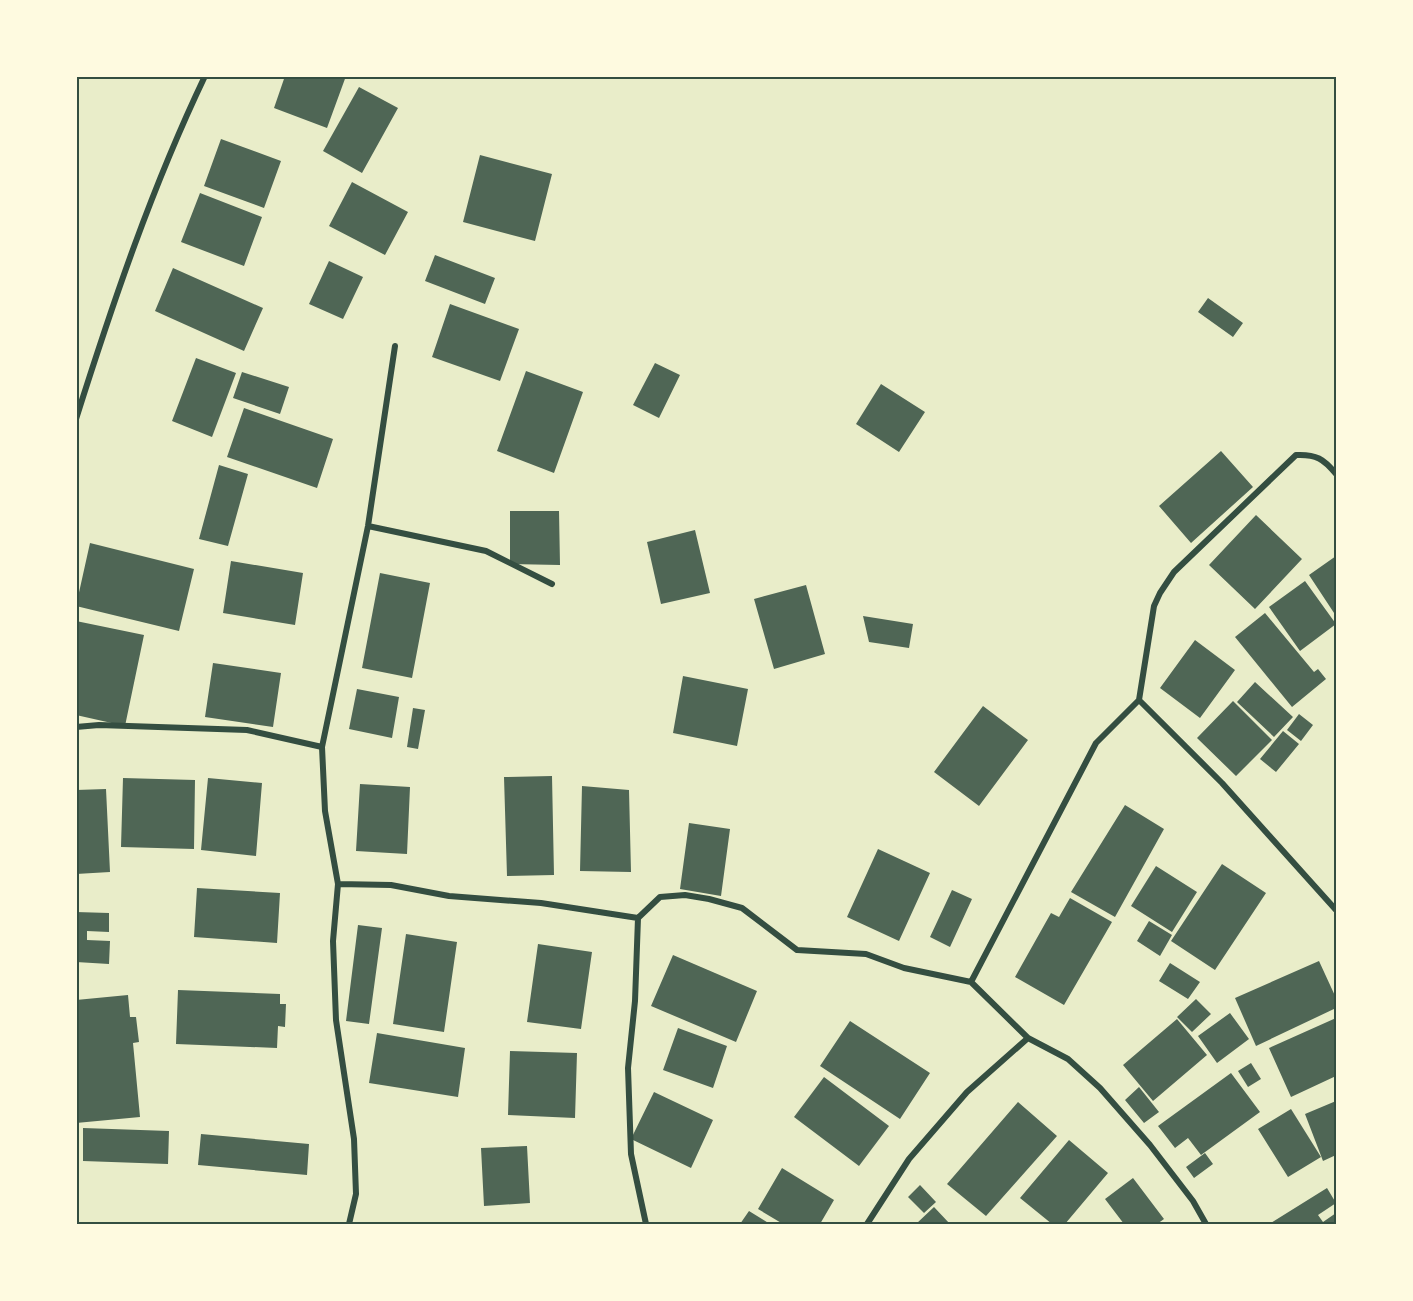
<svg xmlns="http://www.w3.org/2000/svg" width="1413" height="1301" font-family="'Space Grotesk',sans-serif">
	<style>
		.building { fill: #4f6655 }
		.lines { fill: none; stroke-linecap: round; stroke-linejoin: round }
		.minor { stroke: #344e41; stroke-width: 6 }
		.neatline { fill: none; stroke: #344e41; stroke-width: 2 }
	</style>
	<rect width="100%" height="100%" fill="#e9edc9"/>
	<!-- building -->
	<path class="building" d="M 285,76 L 346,76 L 327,128 L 274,108 Z
		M 359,87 L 398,108 L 362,173 L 323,151 Z
		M 221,139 L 281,161 L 264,208 L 204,186 Z
		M 480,155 L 552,174 L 535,241 L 463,222 Z
		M 352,182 L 408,212 L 385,255 L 329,226 Z
		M 200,193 L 262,217 L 244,266 L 181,242 Z
		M 435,255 L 495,278 L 485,304 L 425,281 Z
		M 329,261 L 363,277 L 343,319 L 309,304 Z
		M 173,268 L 263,308 L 244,351 L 155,311 Z
		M 1208,298 L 1243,323 L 1233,337 L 1198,312 Z
		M 450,304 L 519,329 L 500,381 L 432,357 Z
		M 196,358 L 236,373 L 212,437 L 172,421 Z
		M 655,363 L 680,375 L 659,418 L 633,405 Z
		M 526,371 L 583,392 L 554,473 L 497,451 Z
		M 242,372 L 289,387 L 280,414 L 233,398 Z
		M 881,384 L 925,412 L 899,452 L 856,424 Z
		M 244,408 L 333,439 L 317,488 L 227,457 Z
		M 1221,451 L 1253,487 L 1191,543 L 1159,506 Z
		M 219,465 L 248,474 L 228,546 L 199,539 Z
		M 510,511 L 559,511 L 560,565 L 510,564 Z
		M 1256,515 L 1302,559 L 1255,609 L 1209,565 Z
		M 695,530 L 710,593 L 661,604 L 647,542 Z
		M 90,543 L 194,569 L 179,631 L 76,606 Z
		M 1336,556 L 1336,616 L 1309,575 Z
		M 231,561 L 303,573 L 295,625 L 223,613 Z
		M 380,573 L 430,583 L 412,678 L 362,668 Z
		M 1305,581 L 1336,624 L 1300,651 L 1269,607 Z
		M 806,585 L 825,654 L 774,669 L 754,599 Z
		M 1265,613 L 1314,672 L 1318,669 L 1326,679 L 1292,707 L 1235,637 Z
		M 863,616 L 913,624 L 909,648 L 869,642 Z
		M 76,621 L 144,635 L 125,726 L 76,715 Z
		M 1195,640 L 1235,670 L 1200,718 L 1160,688 Z
		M 213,663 L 281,673 L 273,727 L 205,717 Z
		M 683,676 L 748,689 L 737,746 L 673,733 Z
		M 1255,682 L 1293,717 L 1274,737 L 1237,702 Z
		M 357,689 L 399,697 L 392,738 L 349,729 Z
		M 1233,701 L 1272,740 L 1236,776 L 1197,738 Z
		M 983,706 L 1028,740 L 979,806 L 934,772 Z
		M 413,708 L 425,710 L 418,749 L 407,747 Z
		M 1299,714 L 1313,725 L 1301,741 L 1287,730 Z
		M 1283,731 L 1299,744 L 1276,772 L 1260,759 Z
		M 552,776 L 554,875 L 507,876 L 504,777 Z
		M 123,778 L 195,780 L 194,849 L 121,847 Z
		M 208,778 L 262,783 L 256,856 L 201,850 Z
		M 360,784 L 410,787 L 407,854 L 356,851 Z
		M 582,786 L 629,790 L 631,872 L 580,871 Z
		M 106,789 L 110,872 L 76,874 L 76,790 Z
		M 1125,805 L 1164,829 L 1115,917 L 1071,892 Z
		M 689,823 L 730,829 L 721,896 L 680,889 Z
		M 878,849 L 930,873 L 899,941 L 847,917 Z
		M 1222,864 L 1266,893 L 1215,970 L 1171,941 Z
		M 1156,866 L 1197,892 L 1172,932 L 1131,906 Z
		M 197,888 L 280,893 L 277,943 L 194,937 Z
		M 952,890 L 972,899 L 950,947 L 930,937 Z
		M 1070,898 L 1112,922 L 1064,1005 L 1015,977 L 1051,913 L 1059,917 Z
		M 76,912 L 109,913 L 109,932 L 87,931 L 87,940 L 110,941 L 109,964 L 76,962 Z
		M 1149,921 L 1172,935 L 1160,956 L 1137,941 Z
		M 358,925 L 382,928 L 369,1024 L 346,1021 Z
		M 406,934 L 457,942 L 444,1032 L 393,1024 Z
		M 538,944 L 592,952 L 581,1029 L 527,1022 Z
		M 673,955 L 757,991 L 736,1042 L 651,1006 Z
		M 1319,961 L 1336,998 L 1336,1008 L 1256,1046 L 1235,998 Z
		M 1170,963 L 1200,982 L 1188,999 L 1159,981 Z
		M 178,990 L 280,994 L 280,1004 L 286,1004 L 285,1027 L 278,1026 L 277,1048 L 176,1044 Z
		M 128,995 L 130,1017 L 136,1017 L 139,1042 L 133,1043 L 140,1117 L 76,1123 L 76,1000 Z
		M 1196,999 L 1211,1014 L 1192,1032 L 1177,1017 Z
		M 1230,1013 L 1249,1039 L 1217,1063 L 1198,1036 Z
		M 1336,1018 L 1336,1076 L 1291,1097 L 1269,1048 Z
		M 1177,1019 L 1207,1055 L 1153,1101 L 1123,1065 Z
		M 850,1021 L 930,1073 L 900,1119 L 820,1066 Z
		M 678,1028 L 727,1046 L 713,1088 L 663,1070 Z
		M 377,1033 L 465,1048 L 458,1097 L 369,1083 Z
		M 510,1051 L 577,1053 L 575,1118 L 508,1115 Z
		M 1251,1063 L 1261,1079 L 1248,1087 L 1238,1071 Z
		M 1231,1073 L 1260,1112 L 1201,1155 L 1188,1138 L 1175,1148 L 1158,1126 Z
		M 824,1077 L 889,1126 L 859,1166 L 794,1117 Z
		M 1139,1087 L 1159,1112 L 1144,1123 L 1125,1100 Z
		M 654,1092 L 713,1120 L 691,1168 L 631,1139 Z
		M 1336,1101 L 1336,1155 L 1323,1161 L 1305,1114 Z
		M 1018,1102 L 1057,1136 L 986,1216 L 947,1184 Z
		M 1291,1109 L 1321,1157 L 1288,1177 L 1258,1129 Z
		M 83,1128 L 169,1131 L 168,1164 L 83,1161 Z
		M 201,1134 L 309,1144 L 307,1175 L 198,1165 Z
		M 1069,1140 L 1108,1173 L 1065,1224 L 1052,1224 L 1020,1198 Z
		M 527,1146 L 530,1203 L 484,1206 L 481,1148 Z
		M 1205,1153 L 1213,1164 L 1194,1178 L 1186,1167 Z
		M 782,1168 L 834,1200 L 820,1224 L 783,1224 L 758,1209 Z
		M 1133,1178 L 1164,1219 L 1157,1224 L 1124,1224 L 1105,1199 Z
		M 920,1185 L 936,1202 L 924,1213 L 908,1197 Z
		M 1327,1188 L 1336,1203 L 1318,1215 L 1323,1222 L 1336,1213 L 1336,1224 L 1269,1224 Z
		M 934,1207 L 950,1224 L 916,1224 Z
		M 749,1211 L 770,1224 L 740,1224 Z"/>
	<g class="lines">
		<!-- minor -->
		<path class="minor" d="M 76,419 C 113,302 152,187 205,76
			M 368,526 L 486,551 L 552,584
			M 1139,700 L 1222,783 L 1336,910
			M 76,727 L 99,725 L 247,730 L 322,747
			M 338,884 L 391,885 L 449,896 L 541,903 L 638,918
			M 971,982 L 1096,743 L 1139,700 L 1154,606 L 1160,593 L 1174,572 L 1296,455 C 1316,454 1324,459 1336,474
			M 349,1224 L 356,1194 L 354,1139 L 336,1020 L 333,941 L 338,884 L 325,811 L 322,747 L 368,526 L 395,346
			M 646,1224 L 631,1154 L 628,1068 L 635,1001 L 638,918 L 660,897 L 685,895 L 709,899 L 742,908 L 797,950 L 866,954 L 904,968 L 971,982 L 1028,1038 L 1068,1059 L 1100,1088 L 1150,1145 L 1193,1201 L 1206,1224
			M 867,1224 L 909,1159 L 967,1092 L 1028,1038"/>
	</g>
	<!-- border -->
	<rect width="1413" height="1301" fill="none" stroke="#fefae0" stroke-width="156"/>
	<rect x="78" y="78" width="1257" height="1145" class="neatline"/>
</svg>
